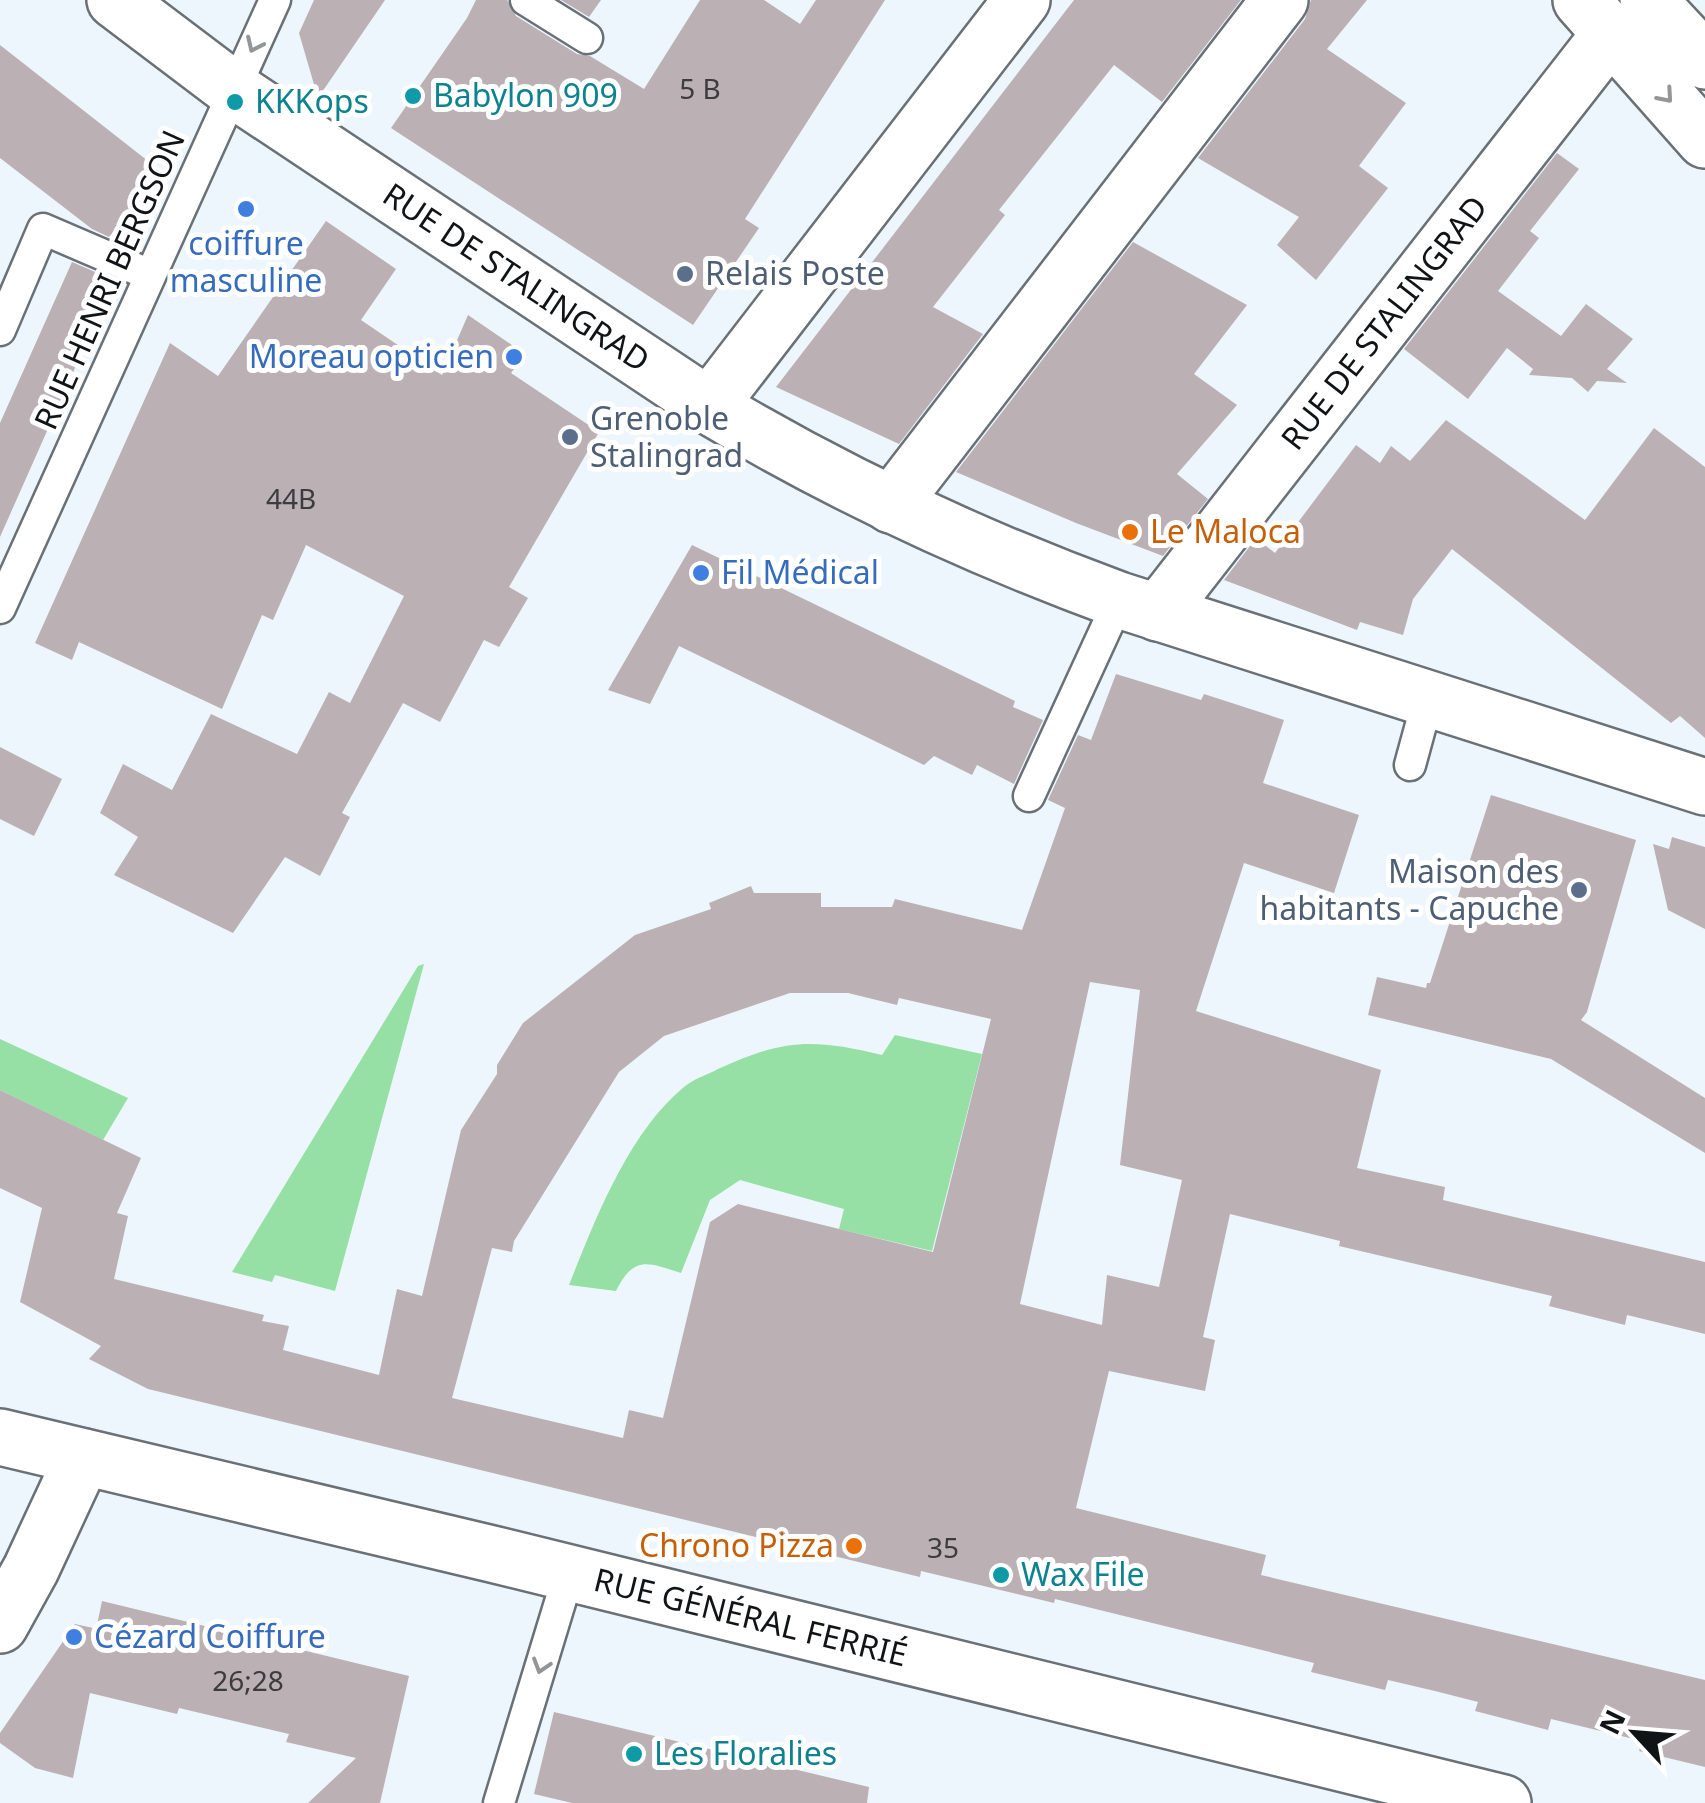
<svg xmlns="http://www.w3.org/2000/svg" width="1705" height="1803" font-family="'Noto Sans',sans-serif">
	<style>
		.green { fill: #96e0a6 }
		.building { fill: #bbb1b5; fill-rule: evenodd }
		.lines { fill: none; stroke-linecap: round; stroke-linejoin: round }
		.service-casing { stroke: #697076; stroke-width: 35 }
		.minor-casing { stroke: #697076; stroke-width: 60 }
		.tertiary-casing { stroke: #697076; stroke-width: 60 }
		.service { stroke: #fff; stroke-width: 30 }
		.minor { stroke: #fff; stroke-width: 55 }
		.tertiary { stroke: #fff; stroke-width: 55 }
		.oneway { stroke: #949596 }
		.culture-dot { fill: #0f9aa8; stroke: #fff; stroke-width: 4 }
		.shop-dot { fill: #3f7fe0; stroke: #fff; stroke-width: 4 }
		.service-dot { fill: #5c6f8a; stroke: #fff; stroke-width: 4 }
		.food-dot { fill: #e8710a; stroke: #fff; stroke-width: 4 }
		.labels { text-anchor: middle; stroke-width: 10; stroke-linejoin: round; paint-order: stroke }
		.number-label { font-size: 28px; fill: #3c3b3e }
		.culture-label { font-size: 32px; fill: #0d838f; stroke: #fff; text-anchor: start }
		.shop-label { font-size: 32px; fill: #366cbe; stroke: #fff; text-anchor: start }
		.service-label { font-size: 32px; fill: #4e5e75; stroke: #fff; text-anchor: start }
		.street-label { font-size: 32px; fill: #111416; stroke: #fff }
		.food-label { font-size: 32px; fill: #c56008; stroke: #fff; text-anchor: start }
	</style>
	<rect width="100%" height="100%" fill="#edf6fc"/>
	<!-- green -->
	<path class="green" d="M 424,964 L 335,1291 L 275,1275 L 272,1282 L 232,1272 L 418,966 Z
		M 895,1035 L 982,1054 L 932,1251 L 839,1229 L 844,1209 L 740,1180 L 710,1200 L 681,1273 C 647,1262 634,1255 616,1291 L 569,1285 C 595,1220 628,1133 684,1087 C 693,1079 707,1075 718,1069 C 783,1039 813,1038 882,1055 Z
		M 0,1039 L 128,1098 L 103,1140 L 0,1090 Z"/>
	<!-- building -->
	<path class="building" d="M 314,0 L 385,0 L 318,98 L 299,33 Z
		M 476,0 L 507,0 L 516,16 L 577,54 L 590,56 L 644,89 L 700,0 L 764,0 L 800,24 L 816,0 L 885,0 L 745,219 L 759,228 L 693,325 L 391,128 L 467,18 Z
		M 561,0 L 601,0 L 589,17 Z
		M 1074,0 L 1241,0 L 1162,102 L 1114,65 L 999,210 L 1005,215 L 933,307 L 983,334 L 899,444 L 776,387 Z
		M 1311,0 L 1367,0 L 1327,49 L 1406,103 L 1359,166 L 1388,188 L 1316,280 L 1277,245 L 1299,217 L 1198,158 L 1305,19 Z
		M 0,45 L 162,172 L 109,237 L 92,229 L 0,158 Z
		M 1557,153 L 1579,169 L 1530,231 L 1539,238 L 1498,291 L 1561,336 L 1586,304 L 1633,339 L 1607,369 L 1627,383 L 1597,381 L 1588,392 L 1572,378 L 1529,375 L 1533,369 L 1507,348 L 1468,399 L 1404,349 Z
		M 326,221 L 396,269 L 361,320 L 442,375 L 468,315 L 525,354 L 511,373 L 599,432 L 509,587 L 528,598 L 499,647 L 484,640 L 440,722 L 403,703 L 342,813 L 350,817 L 320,876 L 285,857 L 233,933 L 114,875 L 138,837 L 100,813 L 123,764 L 172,790 L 211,714 L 297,754 L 329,692 L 350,703 L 404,596 L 306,545 L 273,620 L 262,615 L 222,709 L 79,642 L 72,660 L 35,643 L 170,343 L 218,376 Z
		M 1133,242 L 1247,305 L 1194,374 L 1237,405 L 1177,474 L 1208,499 L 1163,556 L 1076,523 L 956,472 Z
		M 72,262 L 114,280 L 0,537 L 0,423 Z
		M 1446,420 L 1585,520 L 1654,428 L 1705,467 L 1705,738 L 1680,716 L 1671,723 L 1452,549 L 1413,599 L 1403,635 L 1360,622 L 1357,630 L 1224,580 L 1256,538 L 1275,553 L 1356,445 L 1380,463 L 1391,446 L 1410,461 Z
		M 692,545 L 1015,701 L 1013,707 L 1043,720 L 1014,784 L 977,765 L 972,775 L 934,756 L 924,765 L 679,646 L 650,704 L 608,690 Z
		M 1116,674 L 1201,700 L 1204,694 L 1284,720 L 1263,783 L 1359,815 L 1334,893 L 1244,863 L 1196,1011 L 1381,1070 L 1357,1168 L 1445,1187 L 1443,1200 L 1705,1262 L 1705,1334 L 1627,1315 L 1625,1325 L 1549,1306 L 1552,1296 L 1339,1246 L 1340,1241 L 1230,1214 L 1203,1337 L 1215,1340 L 1205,1391 L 1109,1371 L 1076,1508 L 1266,1555 L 1261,1575 L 1705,1680 L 1705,1767 L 1639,1751 L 1642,1741 L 1551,1719 L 1548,1730 L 1475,1711 L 1478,1702 L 1435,1691 L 1388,1680 L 1385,1690 L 1311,1672 L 1314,1663 L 1055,1599 L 1054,1603 L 921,1571 L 920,1577 L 148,1389 L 89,1359 L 101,1346 L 20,1302 L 42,1208 L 0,1188 L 0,1090 L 141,1158 L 117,1213 L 128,1216 L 114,1279 L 264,1315 L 262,1321 L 289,1326 L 283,1350 L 379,1375 L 397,1289 L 422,1296 L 461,1130 L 497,1074 L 497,1065 L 523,1023 L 635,935 L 711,909 L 709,903 L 751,886 L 754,893 L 821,893 L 821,907 L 892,907 L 895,899 L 1022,930 L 1065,808 L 1048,800 L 1078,735 L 1091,740 ZM 1090,982 L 1140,990 L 1120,1165 L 1182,1180 L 1159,1287 L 1107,1275 L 1102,1325 L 1020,1304 ZM 790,993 L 848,993 L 897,1005 L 899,998 L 991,1019 L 933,1252 L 738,1204 L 710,1222 L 663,1418 L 629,1410 L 623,1438 L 452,1398 L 492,1248 L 512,1252 L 514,1241 L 619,1072 L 664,1036 Z
		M 0,747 L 62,779 L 34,836 L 0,819 Z
		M 1491,795 L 1636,840 L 1587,1012 L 1581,1020 L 1705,1098 L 1705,1153 L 1551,1059 L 1368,1015 L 1377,977 L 1426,988 L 1427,983 L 1430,983 Z
		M 1672,837 L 1705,847 L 1705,929 L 1668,910 L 1653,844 L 1669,849 Z
		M 102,1601 L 409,1676 L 380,1803 L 308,1803 L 356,1758 L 286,1742 L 289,1734 L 179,1708 L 177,1714 L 90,1693 L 73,1778 L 35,1768 L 0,1743 L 0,1733 L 75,1624 L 93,1628 L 97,1625 Z
		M 554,1712 L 869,1787 L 867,1803 L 572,1803 L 534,1794 Z"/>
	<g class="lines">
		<defs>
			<path id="service" d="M 526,0 L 587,38
				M 0,330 L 43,229 L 150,275
				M 0,608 L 275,0
				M 1410,765 L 1428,699
				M 1029,796 L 1119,600
				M 499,1803 L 569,1573"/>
			<g id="minor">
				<path id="s1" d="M 115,0 L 234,90 L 709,406 C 839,484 977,548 1119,600 L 1705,787"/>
				<path d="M 709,406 L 1022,0"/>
				<path d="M 891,505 L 1280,0"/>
				<path id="s2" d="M 1158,613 L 1611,33"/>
				<path id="s3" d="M 0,1437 L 492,1554 L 1503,1803"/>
				<path d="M 0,1625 L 31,1569 L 83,1457"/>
			</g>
			<path id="tertiary" d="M 1581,0 L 1705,140
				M 1648,0 L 1705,61"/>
		</defs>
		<!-- service casing -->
		<use href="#service" class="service-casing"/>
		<!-- minor casing -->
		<use href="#minor" class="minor-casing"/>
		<!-- tertiary casing -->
		<use href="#tertiary" class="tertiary-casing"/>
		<!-- service -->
		<use href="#service" class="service"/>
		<!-- minor -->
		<use href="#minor" class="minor"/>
		<!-- tertiary -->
		<use href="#tertiary" class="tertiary"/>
	</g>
	<!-- one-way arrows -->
	<defs><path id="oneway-chevron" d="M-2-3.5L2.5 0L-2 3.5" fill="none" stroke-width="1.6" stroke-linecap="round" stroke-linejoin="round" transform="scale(2.5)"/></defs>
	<g class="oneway">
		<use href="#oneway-chevron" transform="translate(254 45) rotate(115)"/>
		<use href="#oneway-chevron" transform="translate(1666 96) rotate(49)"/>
		<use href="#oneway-chevron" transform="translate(541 1666) rotate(107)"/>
	</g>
	<!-- markers -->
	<g class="culture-dot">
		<circle cx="413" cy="96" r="10"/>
		<circle cx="235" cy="102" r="10"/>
		<circle cx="1001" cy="1575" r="10"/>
		<circle cx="634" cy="1754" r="10"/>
	</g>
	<g class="shop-dot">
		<circle cx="246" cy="209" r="10"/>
		<circle cx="514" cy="357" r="10"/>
		<circle cx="701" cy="573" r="10"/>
		<circle cx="74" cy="1637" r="10"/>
	</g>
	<g class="service-dot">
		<circle cx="685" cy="274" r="10"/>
		<circle cx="570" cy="437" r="10"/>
		<circle cx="1579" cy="890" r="10"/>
	</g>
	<g class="food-dot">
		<circle cx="1130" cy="532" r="10"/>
		<circle cx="854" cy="1546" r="10"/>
	</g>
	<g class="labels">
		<!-- number labels -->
		<g class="number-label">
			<text x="700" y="99">5 B</text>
			<text x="291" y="509">44B</text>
			<text x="943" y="1558">35</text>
			<text x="248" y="1691">26;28</text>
		</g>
		<!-- culture labels -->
		<g class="culture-label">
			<text x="433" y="107">Babylon 909</text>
			<text x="255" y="113">KKKops</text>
			<text x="1021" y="1586">Wax File</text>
			<text x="654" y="1765">Les Floralies</text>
		</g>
		<!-- shop labels -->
		<g class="shop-label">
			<text x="246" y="255" text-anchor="middle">coiffure<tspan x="246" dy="37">masculine</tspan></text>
			<text x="494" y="368" text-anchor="end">Moreau opticien</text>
			<text x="721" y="584">Fil Médical</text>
			<text x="94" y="1648">Cézard Coiffure</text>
		</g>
		<!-- service labels -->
		<g class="service-label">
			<text x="705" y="285">Relais Poste</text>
			<text x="590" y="430">Grenoble<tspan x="590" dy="37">Stalingrad</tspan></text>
			<text x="1559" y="883" text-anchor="end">Maison des<tspan x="1559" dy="37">habitants - Capuche</tspan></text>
		</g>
		<!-- street labels -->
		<g class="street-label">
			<text dy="11" stroke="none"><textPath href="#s1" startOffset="488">RUE DE STALINGRAD</textPath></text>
			<text transform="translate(110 280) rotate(-66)" y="11">RUE HENRI BERGSON</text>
			<text dy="11" stroke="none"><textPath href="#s2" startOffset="368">RUE DE STALINGRAD</textPath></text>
			<text dy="11" stroke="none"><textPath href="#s3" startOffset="772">RUE GÉNÉRAL FERRIÉ</textPath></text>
		</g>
		<!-- food labels -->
		<g class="food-label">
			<text x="1150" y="543">Le Maloca</text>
			<text x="834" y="1557" text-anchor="end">Chrono Pizza</text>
		</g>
	</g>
	<!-- north arrow -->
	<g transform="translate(1635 1733) rotate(296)" stroke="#ffffff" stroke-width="8" paint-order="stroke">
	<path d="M0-8L18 38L0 25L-18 38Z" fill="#111416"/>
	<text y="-15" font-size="28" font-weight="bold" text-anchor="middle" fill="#111416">N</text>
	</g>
</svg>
